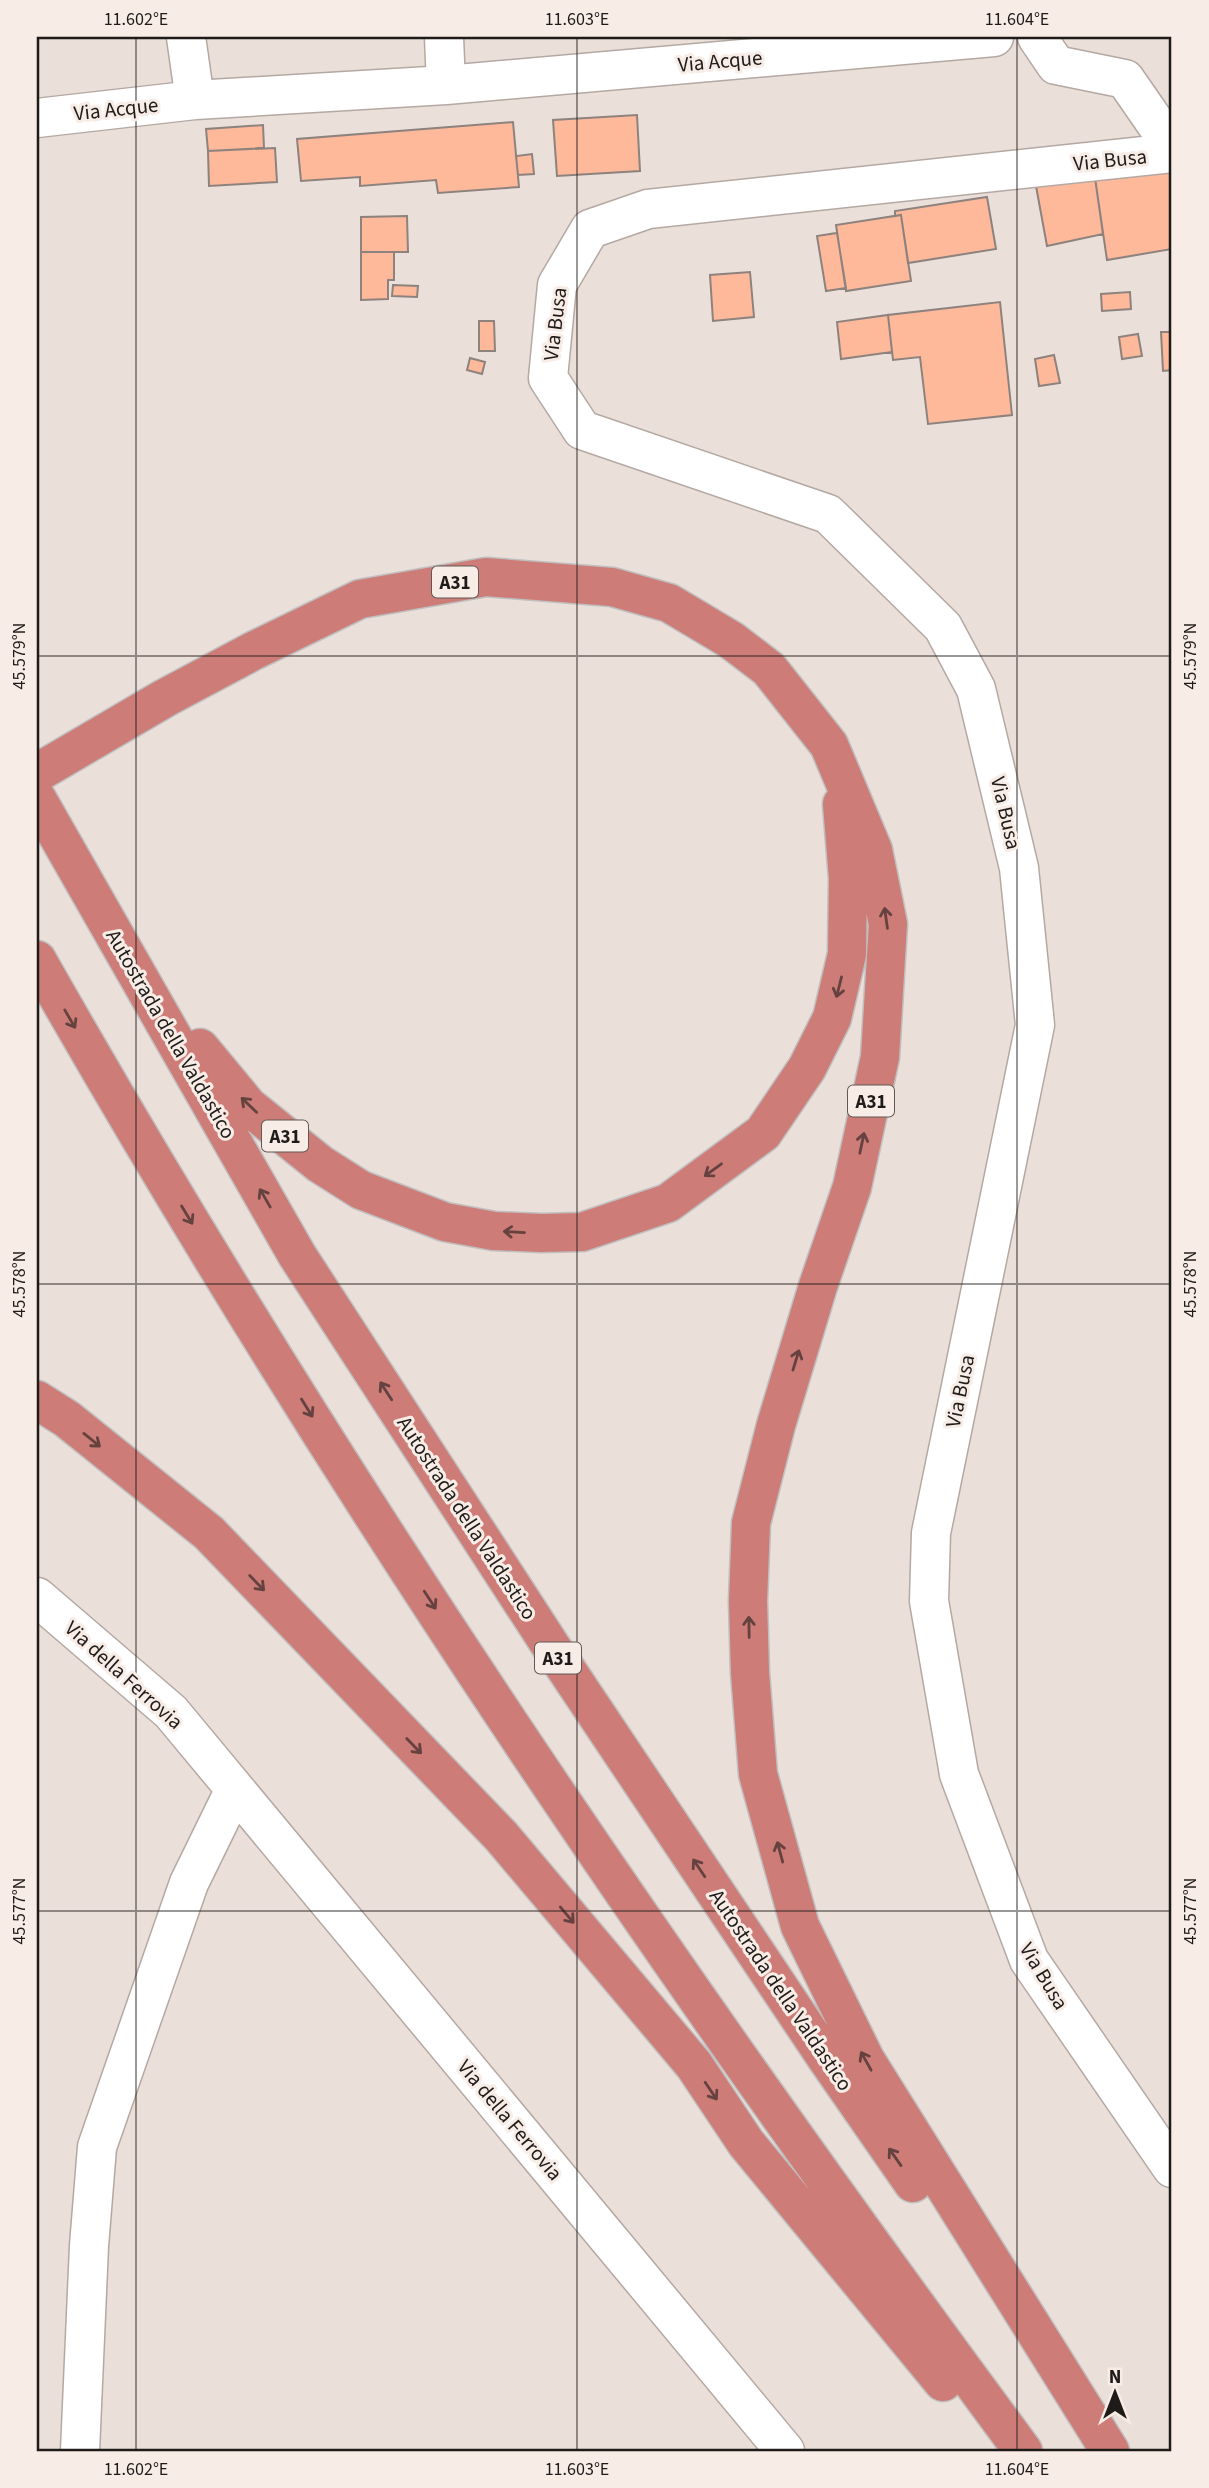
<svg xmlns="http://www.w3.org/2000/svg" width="1209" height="2488" font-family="'Source Sans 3',sans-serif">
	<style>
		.building { fill: #feb99b; stroke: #8d827e; stroke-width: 2 }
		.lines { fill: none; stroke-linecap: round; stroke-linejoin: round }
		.minor-casing { stroke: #b4a8a3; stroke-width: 41 }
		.highway-casing { stroke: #c0bfbf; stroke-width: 41 }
		.minor { stroke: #fff; stroke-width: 38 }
		.highway { stroke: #cd7c77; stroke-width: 38 }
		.oneway { stroke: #65423f }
		.ticks { fill: none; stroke: #1f1b19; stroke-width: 2; stroke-opacity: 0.45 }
		.labels { text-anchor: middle; stroke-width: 6; stroke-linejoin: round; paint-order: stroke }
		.shield { fill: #f8ece6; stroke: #605a56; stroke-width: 2 }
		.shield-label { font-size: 19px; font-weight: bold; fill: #1f1b19 }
		.street-label { font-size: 21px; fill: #1f1b19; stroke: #f8ece6 }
		.neatline { fill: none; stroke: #1f1b19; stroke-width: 2.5 }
		.ticks-label { font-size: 18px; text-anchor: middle; fill: #1f1b19 }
	</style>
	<rect width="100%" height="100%" fill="#ebdfd9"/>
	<!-- building -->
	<path class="building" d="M 637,115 L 640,171 L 557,176 L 553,120 Z
		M 513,122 L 519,187 L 438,193 L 436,180 L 360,186 L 360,177 L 301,181 L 297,139 Z
		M 263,125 L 264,148 L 208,151 L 206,129 Z
		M 275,148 L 277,182 L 209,186 L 208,151 Z
		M 532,154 L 534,174 L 518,175 L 516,156 Z
		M 1172,162 L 1172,249 L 1107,260 L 1095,178 Z
		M 1095,178 L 1103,234 L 1047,246 L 1036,186 Z
		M 987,197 L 996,249 L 908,263 L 901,215 L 895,216 L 895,211 Z
		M 901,215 L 911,281 L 846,291 L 836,225 Z
		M 407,216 L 408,252 L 361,252 L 361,217 Z
		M 837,233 L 846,288 L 826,291 L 817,236 Z
		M 361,252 L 394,252 L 394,280 L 388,280 L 388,299 L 361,300 Z
		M 750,272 L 754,317 L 713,321 L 710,275 Z
		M 393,285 L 418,286 L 417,297 L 392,296 Z
		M 1130,292 L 1131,309 L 1102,311 L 1101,294 Z
		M 1000,302 L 1012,415 L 928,424 L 920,357 L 893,360 L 888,315 Z
		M 888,315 L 892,352 L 841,359 L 837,322 Z
		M 479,321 L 494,321 L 495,351 L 479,351 Z
		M 1161,332 L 1172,332 L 1172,370 L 1163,371 Z
		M 1138,334 L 1142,356 L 1122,359 L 1119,337 Z
		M 1054,355 L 1060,383 L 1039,386 L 1035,359 Z
		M 470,358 L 485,362 L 482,374 L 467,370 Z"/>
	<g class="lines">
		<defs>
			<path id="minor" d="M 186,37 L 195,100
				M 444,37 L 446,85
				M 1037,37 L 1056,65 L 1125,79 L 1172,147
				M 37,118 L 195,100 L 446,85 L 994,37
				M 1172,153 L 648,209 L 590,229 L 557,285 L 548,378 L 582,430 L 828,514 L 943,627 L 976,689 L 1019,868 L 1035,1025 L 931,1533 L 929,1601 L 959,1774 L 1029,1960 L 1172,2168
				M 37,1597 L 171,1712 L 785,2451
				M 80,2451 L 89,2246 L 97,2147 L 189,1883 L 235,1789"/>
			<path id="highway" d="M 37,773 L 165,698 L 253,651 L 360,599 L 486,577 L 612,587 L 669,603 L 731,640 L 769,669 L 829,745 L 873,850 L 888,924 L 880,1057 L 852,1187 L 818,1286 L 776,1425 L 751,1523 L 748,1601 L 750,1673 L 758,1774 L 800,1926 L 865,2059 L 1110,2451
				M 37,799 L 297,1255 L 552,1648 L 827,2059 L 913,2183
				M 37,960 C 331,1478 669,1973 1023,2451
				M 200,1048 L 248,1106 L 320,1164 L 361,1190 L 445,1222 L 494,1231 L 541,1233 L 582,1232 L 668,1203 L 763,1133 L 807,1068 L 832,1018 L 847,954 L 848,878 L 842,804
				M 37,1400 L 67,1419 L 209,1533 L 501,1836 L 694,2065 L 746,2143 L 943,2382"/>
		</defs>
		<!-- minor casing -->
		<use href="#minor" class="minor-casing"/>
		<!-- highway casing -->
		<use href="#highway" class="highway-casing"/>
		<!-- minor -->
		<use href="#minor" class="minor"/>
		<!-- highway -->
		<use href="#highway" class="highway"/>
	</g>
	<!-- one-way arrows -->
	<defs><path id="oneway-shaft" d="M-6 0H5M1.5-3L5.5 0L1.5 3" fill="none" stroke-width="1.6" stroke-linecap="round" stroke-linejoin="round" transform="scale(1.75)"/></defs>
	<g class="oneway">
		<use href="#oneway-shaft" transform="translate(886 918) rotate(-98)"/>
		<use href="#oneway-shaft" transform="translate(839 987) rotate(104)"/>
		<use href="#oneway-shaft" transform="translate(70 1019) rotate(60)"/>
		<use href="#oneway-shaft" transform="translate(249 1105) rotate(-136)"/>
		<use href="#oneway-shaft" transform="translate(862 1143) rotate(-78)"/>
		<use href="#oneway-shaft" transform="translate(713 1170) rotate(144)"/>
		<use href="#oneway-shaft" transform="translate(265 1198) rotate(-120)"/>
		<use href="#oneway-shaft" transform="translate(187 1215) rotate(59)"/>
		<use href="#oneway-shaft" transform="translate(514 1232) rotate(-177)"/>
		<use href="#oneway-shaft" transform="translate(796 1360) rotate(-73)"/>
		<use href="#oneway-shaft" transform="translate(386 1391) rotate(-123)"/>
		<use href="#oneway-shaft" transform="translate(307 1408) rotate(58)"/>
		<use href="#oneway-shaft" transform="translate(92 1440) rotate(39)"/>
		<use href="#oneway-shaft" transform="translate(257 1583) rotate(46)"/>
		<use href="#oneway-shaft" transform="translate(430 1600) rotate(57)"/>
		<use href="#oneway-shaft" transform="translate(749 1627) rotate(-91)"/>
		<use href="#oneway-shaft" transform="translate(414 1746) rotate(46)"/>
		<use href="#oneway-shaft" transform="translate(780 1852) rotate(-105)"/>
		<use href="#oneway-shaft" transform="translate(699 1868) rotate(-124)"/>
		<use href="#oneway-shaft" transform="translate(567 1915) rotate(50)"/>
		<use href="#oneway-shaft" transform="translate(866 2061) rotate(-119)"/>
		<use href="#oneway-shaft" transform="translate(711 2091) rotate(56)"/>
		<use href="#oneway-shaft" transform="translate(895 2157) rotate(-125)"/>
	</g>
	<!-- ticks -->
	<path class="ticks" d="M 136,37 L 136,2451M 577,37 L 577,2451M 1017,37 L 1017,2451M 37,656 L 1172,656M 37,1284 L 1172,1284M 37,1911 L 1172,1911"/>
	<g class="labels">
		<!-- shield labels -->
		<g class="shield">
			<rect x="432" y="566.5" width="46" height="31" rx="5"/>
			<rect x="848" y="1085.5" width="46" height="31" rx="5"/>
			<rect x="262" y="1120.5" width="46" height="31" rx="5"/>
			<rect x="535" y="1642.5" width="46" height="31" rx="5"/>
		</g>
		<g class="shield-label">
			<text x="455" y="589">A31</text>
			<text x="871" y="1108">A31</text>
			<text x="285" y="1143">A31</text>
			<text x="558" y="1665">A31</text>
		</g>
		<!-- street labels -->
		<g class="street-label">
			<text transform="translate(720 61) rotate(-5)" y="7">Via Acque</text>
			<text transform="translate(116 109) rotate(-6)" y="7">Via Acque</text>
			<text transform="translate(1110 160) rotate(-6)" y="7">Via Busa</text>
			<text transform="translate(555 324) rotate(-83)" y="7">Via Busa</text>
			<text transform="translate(1006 813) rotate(77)" y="7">Via Busa</text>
			<text transform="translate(171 1034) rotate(60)" y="7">Autostrada della Valdastico</text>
			<text transform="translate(960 1391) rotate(-78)" y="7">Via Busa</text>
			<text transform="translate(467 1518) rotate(57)" y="7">Autostrada della Valdastico</text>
			<text transform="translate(124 1675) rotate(42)" y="7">Via della Ferrovia</text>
			<text transform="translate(1044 1976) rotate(59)" y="7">Via Busa</text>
			<text transform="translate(781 1990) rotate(56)" y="7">Autostrada della Valdastico</text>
			<text transform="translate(510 2120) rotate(50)" y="7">Via della Ferrovia</text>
		</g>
	</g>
	<!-- border -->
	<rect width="1209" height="2488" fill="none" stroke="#f8ece6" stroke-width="77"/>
	<!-- north arrow -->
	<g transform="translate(1115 2393)" stroke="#f8ece6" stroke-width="5" paint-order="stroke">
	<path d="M0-5L12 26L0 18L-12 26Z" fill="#1f1b19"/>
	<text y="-10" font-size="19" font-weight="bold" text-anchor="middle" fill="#1f1b19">N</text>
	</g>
	<rect x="38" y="38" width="1132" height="2412" class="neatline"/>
	<g class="ticks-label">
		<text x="136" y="25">11.602°E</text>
		<text x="577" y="25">11.603°E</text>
		<text x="1017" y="25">11.604°E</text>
		<text transform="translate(19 656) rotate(-90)" y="6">45.579°N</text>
		<text transform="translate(1190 656) rotate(-90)" y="6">45.579°N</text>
		<text transform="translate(19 1284) rotate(-90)" y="6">45.578°N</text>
		<text transform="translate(1190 1284) rotate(-90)" y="6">45.578°N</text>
		<text transform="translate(19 1911) rotate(-90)" y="6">45.577°N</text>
		<text transform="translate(1190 1911) rotate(-90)" y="6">45.577°N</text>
		<text x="136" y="2475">11.602°E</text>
		<text x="577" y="2475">11.603°E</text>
		<text x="1017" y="2475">11.604°E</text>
	</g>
</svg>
